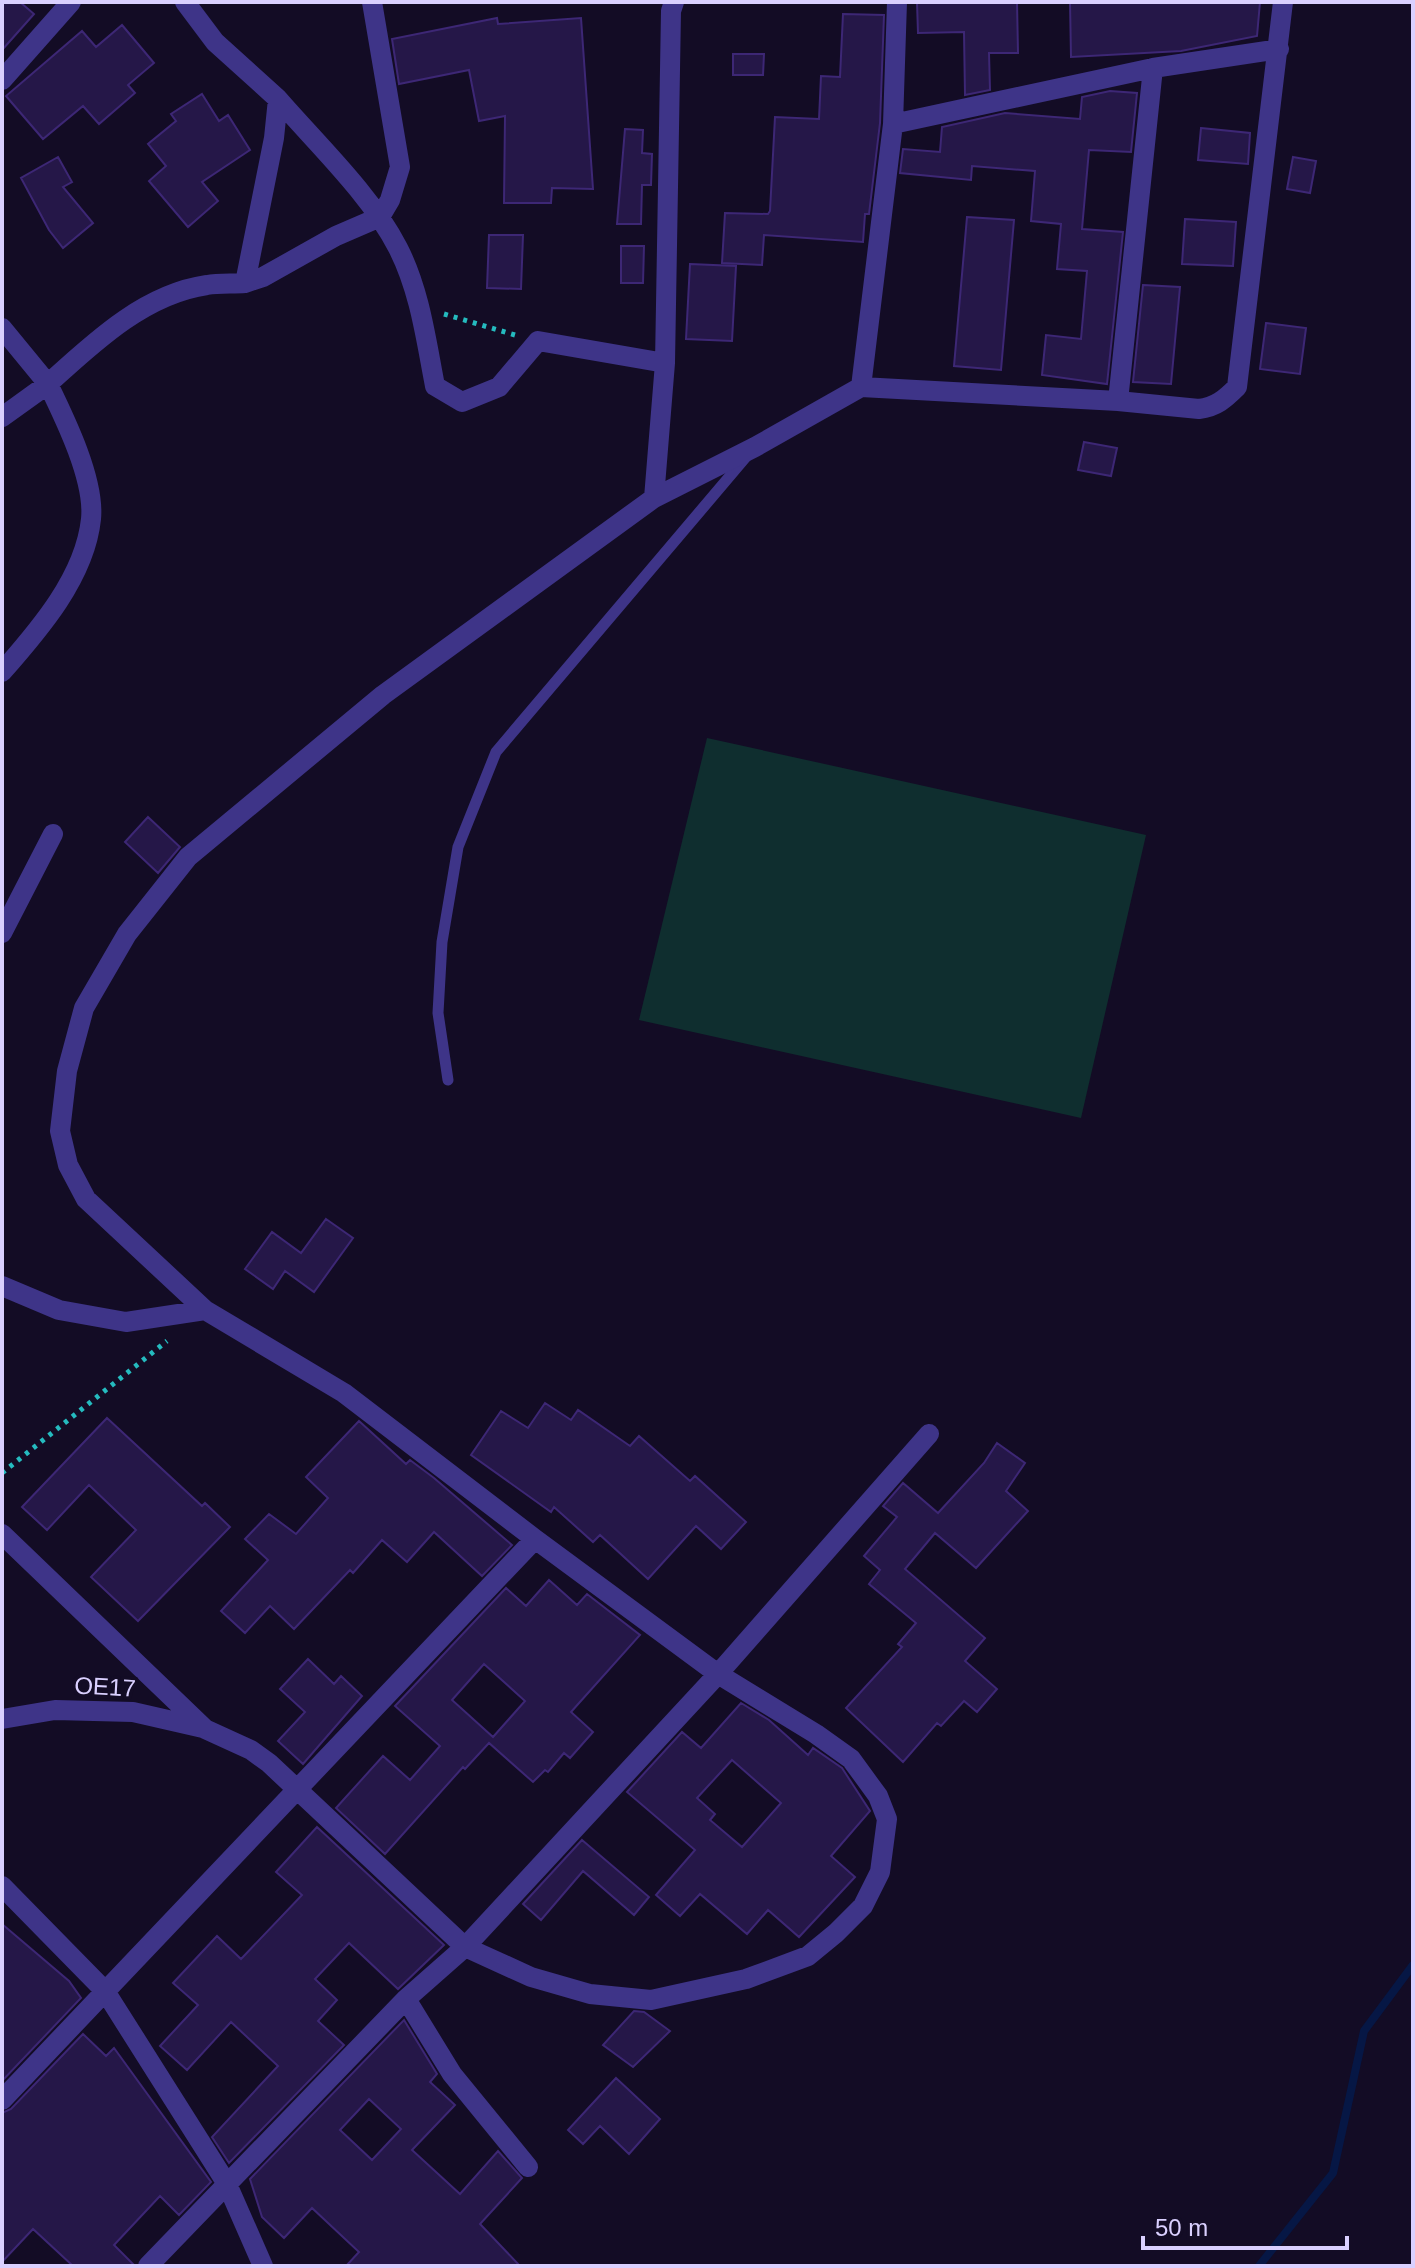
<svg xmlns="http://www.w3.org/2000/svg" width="1415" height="2268" font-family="Arial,sans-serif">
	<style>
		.green { fill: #0f2e2f }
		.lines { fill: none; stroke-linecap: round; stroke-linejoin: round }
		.stream { stroke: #061745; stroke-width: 8 }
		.building { fill: #251748; stroke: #3d2775; stroke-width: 2; fill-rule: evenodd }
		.path { stroke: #25bbbf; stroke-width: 5; stroke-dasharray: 4 6; stroke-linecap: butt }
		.service { stroke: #3e3488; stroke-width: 11 }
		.minor { stroke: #3e3488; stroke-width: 20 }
		.labels { text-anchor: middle; stroke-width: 7; stroke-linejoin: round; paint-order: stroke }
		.street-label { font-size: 24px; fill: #dad0ff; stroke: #130c25 }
	</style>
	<rect width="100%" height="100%" fill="#130c25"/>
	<!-- green -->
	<path class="green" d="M 707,738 L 1146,835 L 1081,1118 L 639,1020 Z"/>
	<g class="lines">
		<!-- stream -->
		<path class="stream" d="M 1259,2266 L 1333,2173 L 1364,2031 L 1413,1965"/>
	</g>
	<!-- building -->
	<path class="building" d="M 2,2 L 20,2 L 34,14 L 2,50 Z
		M 917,2 L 1017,2 L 1018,53 L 989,53 L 990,90 L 965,95 L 964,32 L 918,33 Z
		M 1070,2 L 1260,2 L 1257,36 L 1181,51 L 1071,57 Z
		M 843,14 L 884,15 L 880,123 L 869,214 L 865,214 L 863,242 L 764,235 L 762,265 L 722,263 L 725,213 L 768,214 L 770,211 L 775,117 L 819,119 L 821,76 L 840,77 Z
		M 497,18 L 498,24 L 581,18 L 593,189 L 552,188 L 551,203 L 504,203 L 505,116 L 479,121 L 469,70 L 399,84 L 392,39 Z
		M 122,25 L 154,63 L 128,85 L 135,93 L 99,124 L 83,106 L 43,139 L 6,96 L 82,31 L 96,47 Z
		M 733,54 L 764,54 L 763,75 L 733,75 Z
		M 1110,91 L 1137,93 L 1131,152 L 1089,150 L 1082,229 L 1123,232 L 1107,384 L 1042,375 L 1046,335 L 1081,339 L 1087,271 L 1057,269 L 1061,224 L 1031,221 L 1035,171 L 972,166 L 971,180 L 900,173 L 903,149 L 940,152 L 942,127 L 1005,113 L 1080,119 L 1082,97 Z
		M 202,94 L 219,121 L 228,115 L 250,150 L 202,182 L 218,201 L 188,227 L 149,181 L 166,166 L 148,144 L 176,121 L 171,114 Z
		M 1201,128 L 1250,133 L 1248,164 L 1198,160 Z
		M 625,129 L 643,130 L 642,153 L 652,154 L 651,185 L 642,185 L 641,224 L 617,224 Z
		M 58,157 L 72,182 L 63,187 L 93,223 L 63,248 L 49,230 L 21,178 Z
		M 1293,157 L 1316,161 L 1310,193 L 1287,189 Z
		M 967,217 L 1014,220 L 1001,370 L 954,366 Z
		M 1185,219 L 1236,222 L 1233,266 L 1182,264 Z
		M 489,235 L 523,235 L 521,289 L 487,288 Z
		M 621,246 L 644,246 L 643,283 L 621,283 Z
		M 690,264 L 736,266 L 732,341 L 686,339 Z
		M 1143,285 L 1180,287 L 1171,384 L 1133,382 Z
		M 1266,323 L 1306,328 L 1300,374 L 1260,369 Z
		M 1084,442 L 1117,448 L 1111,476 L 1078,470 Z
		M 148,817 L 180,847 L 158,873 L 125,842 Z
		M 326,1219 L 353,1238 L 314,1292 L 285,1271 L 273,1289 L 245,1269 L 272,1232 L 301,1253 Z
		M 545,1403 L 571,1420 L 578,1410 L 630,1446 L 639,1436 L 690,1481 L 695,1476 L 746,1522 L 721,1549 L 696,1526 L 648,1579 L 600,1535 L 593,1542 L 554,1507 L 551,1512 L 471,1455 L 501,1411 L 528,1428 Z
		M 107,1418 L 202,1506 L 205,1503 L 230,1527 L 138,1621 L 91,1577 L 136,1530 L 89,1485 L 47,1530 L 22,1507 Z
		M 359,1421 L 406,1464 L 410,1460 L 434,1478 L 512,1545 L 482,1576 L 434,1532 L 407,1562 L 382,1540 L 353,1573 L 350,1570 L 294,1629 L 270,1606 L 245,1633 L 221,1611 L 268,1560 L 245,1539 L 269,1514 L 296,1534 L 328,1498 L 306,1477 Z
		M 997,1443 L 1025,1463 L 1006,1491 L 1028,1511 L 976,1568 L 935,1533 L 905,1569 L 985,1638 L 965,1661 L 997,1689 L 977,1712 L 964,1701 L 941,1726 L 937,1723 L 903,1762 L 846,1708 L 902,1647 L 898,1644 L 916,1623 L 869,1584 L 880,1570 L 864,1556 L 897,1517 L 883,1506 L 903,1483 L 938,1513 L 984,1463 Z
		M 549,1580 L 577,1605 L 587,1594 L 640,1635 L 571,1712 L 593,1732 L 570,1758 L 564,1753 L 548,1772 L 545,1770 L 533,1782 L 489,1743 L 465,1769 L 463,1767 L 385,1854 L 336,1808 L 383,1756 L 410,1780 L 440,1746 L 395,1706 L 506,1588 L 526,1606 ZM 484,1664 L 525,1701 L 493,1737 L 452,1700 Z
		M 308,1659 L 334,1684 L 341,1676 L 362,1696 L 303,1764 L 278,1741 L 305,1712 L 280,1689 Z
		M 741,1703 L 769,1720 L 808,1755 L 813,1748 L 842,1768 L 870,1811 L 831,1856 L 855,1877 L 799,1937 L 768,1910 L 747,1934 L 700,1894 L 680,1916 L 656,1895 L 695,1850 L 627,1792 L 682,1732 L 701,1748 ZM 732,1760 L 781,1803 L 742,1847 L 710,1820 L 715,1814 L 697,1798 Z
		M 317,1827 L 444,1945 L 398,1989 L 349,1943 L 315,1979 L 337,2000 L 318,2021 L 344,2045 L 229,2163 L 212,2137 L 278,2066 L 231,2022 L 187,2070 L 160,2046 L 198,2005 L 173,1983 L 217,1936 L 241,1959 L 302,1895 L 276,1872 Z
		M 582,1840 L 649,1897 L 634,1915 L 583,1871 L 541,1920 L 523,1904 Z
		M 2,1924 L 69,1981 L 81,1998 L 2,2081 Z
		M 634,2011 L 644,2012 L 670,2031 L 633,2067 L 603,2045 Z
		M 404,2020 L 437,2074 L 430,2082 L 455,2105 L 412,2150 L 460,2194 L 498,2151 L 522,2178 L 480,2224 L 520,2266 L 346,2266 L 359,2252 L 312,2208 L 284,2238 L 262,2217 L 250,2179 ZM 369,2099 L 401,2129 L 372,2160 L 340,2130 Z
		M 83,2034 L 106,2056 L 114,2048 L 211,2182 L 179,2215 L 160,2196 L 114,2245 L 135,2266 L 73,2266 L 33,2229 L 2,2262 L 2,2113 L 11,2109 Z
		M 616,2078 L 660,2119 L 629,2154 L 600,2126 L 583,2144 L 568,2130 Z"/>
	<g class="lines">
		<!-- path -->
		<path class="path" d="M 444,314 L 515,335
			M 2,1473 L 167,1341"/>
		<!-- service -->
		<path class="service" d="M 448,1080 L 438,1013 L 442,942 L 458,847 L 496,752 L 746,457"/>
		<!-- minor -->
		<path class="minor" d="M 185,2 L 215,42 L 278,99
			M 372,2 L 400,167 L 390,200 L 380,217 L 336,236 L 263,277 L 245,283 L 274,138 L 278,99 C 317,144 371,195 398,248 C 420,291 426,340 435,386 L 462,402 L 499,387 L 538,341 L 665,363
			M 2,80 L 71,2
			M 893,124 L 1153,68 L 1279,49
			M 2,328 L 48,384 L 2,417
			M 861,387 L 1118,401 L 1199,409 C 1216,407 1225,399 1237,387 L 1283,2
			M 1118,401 L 1153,68
			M 654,498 L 665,363 L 671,11 L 674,2
			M 2,672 C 39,630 85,577 91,519 C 95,480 65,419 48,384 C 93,343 144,294 207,285 C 219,283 233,284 245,283
			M 2,933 L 53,834
			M 2,1286 L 59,1310 L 126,1322 L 205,1310
			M 2,1534 L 205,1729 L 251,1750 L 269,1763 L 465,1947 L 531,1977 L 590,1994 L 651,2000 L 746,1979 L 808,1956 L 836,1933 L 863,1906 L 880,1872 L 887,1819 L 878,1796 L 851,1759 L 816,1734 L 718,1674 L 535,1539 L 344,1393 L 205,1310 L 86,1199 L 68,1165 L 60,1131 L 67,1071 L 84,1008 L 127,934 L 188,857 L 383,695 L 654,498 L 755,447 L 861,387 L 893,124 L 897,2
			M 2,1719 L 55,1710 L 133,1712 L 203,1728
			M 2,1886 L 105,1991 L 227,2184 L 263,2266
			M 406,1999 L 452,2074 L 528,2167
			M 2,2100 L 535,1539
			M 148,2266 L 406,1999 L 465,1947 L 718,1674 L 929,1434"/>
	</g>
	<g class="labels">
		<!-- street labels -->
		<g class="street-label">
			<text transform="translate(105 1687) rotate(3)" y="8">OE17</text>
		</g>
	</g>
	<!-- border -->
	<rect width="1415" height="2268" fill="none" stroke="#dad0ff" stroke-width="8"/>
	<!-- scale -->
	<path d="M1143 2236v12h204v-12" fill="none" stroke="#dad0ff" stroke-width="4"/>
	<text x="1155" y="2236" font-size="24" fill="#dad0ff" stroke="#130c25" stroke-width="6" paint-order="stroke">50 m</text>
</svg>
